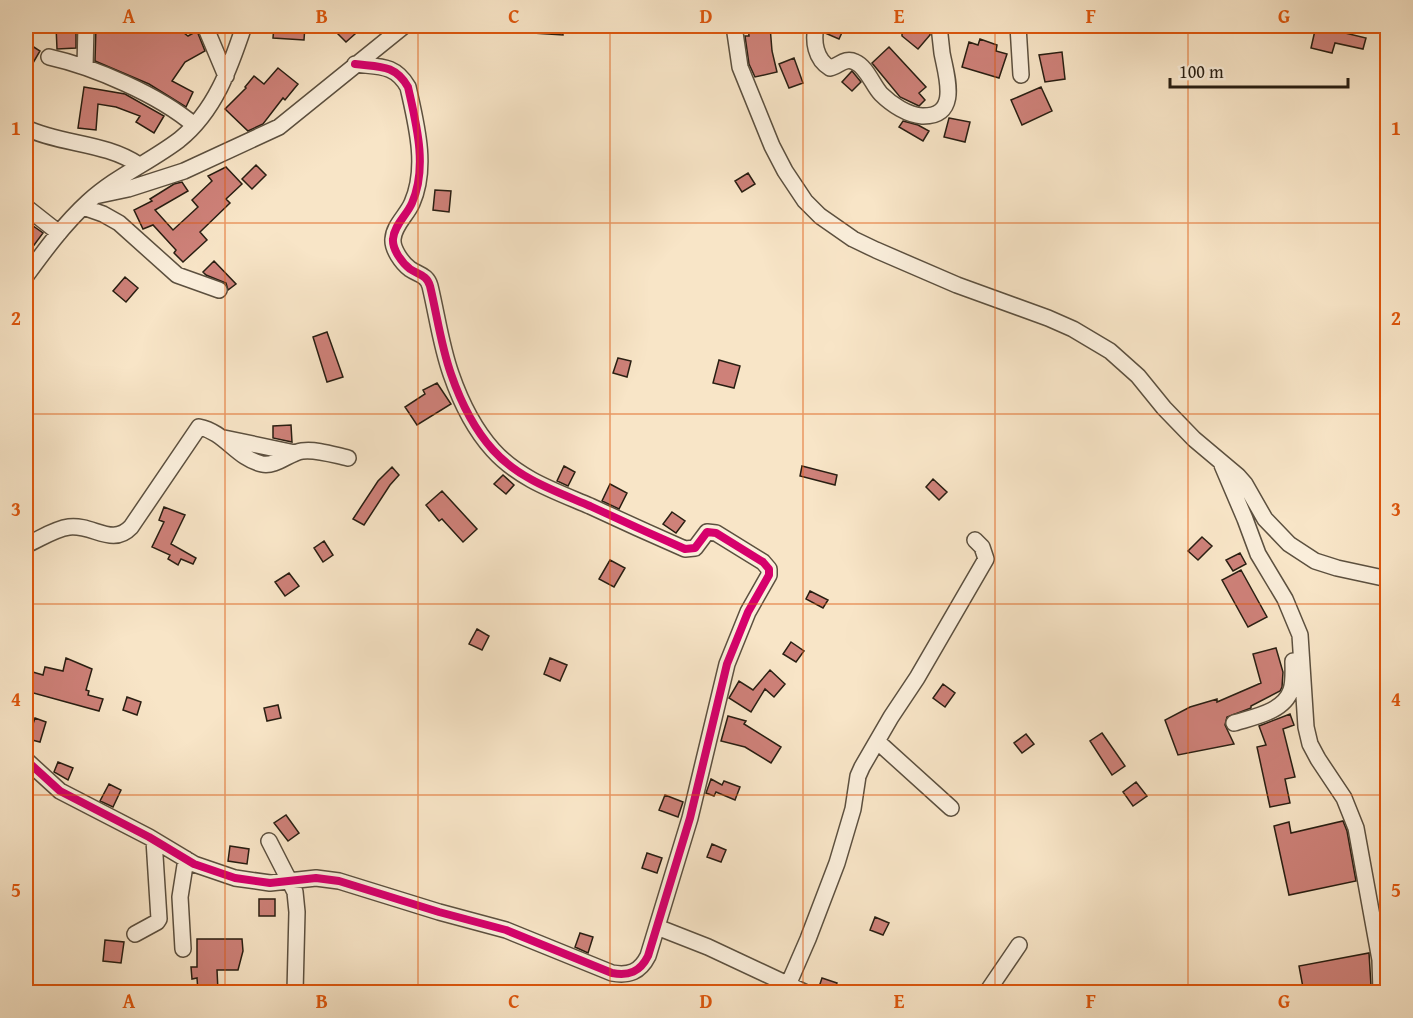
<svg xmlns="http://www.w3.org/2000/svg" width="1413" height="1018" font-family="'Gentium Book Plus',serif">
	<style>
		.building { fill: #ce8179; stroke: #281e12; stroke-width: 1.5 }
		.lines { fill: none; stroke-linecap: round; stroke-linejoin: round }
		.minor-casing { stroke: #5c503f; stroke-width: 18 }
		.minor { stroke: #faeedb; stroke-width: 15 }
		.cycleway-casing { stroke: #faeedb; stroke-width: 11 }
		.cycleway { stroke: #d6006c; stroke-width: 8 }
		.grid { fill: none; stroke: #de560c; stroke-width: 1.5; stroke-opacity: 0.55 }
		.neatline { fill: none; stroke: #de560c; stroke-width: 2 }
		.grid-label { font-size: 20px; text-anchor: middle; font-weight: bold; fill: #de560c }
	</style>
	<rect width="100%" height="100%" fill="#f8e5c7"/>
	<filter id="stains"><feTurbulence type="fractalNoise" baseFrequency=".00333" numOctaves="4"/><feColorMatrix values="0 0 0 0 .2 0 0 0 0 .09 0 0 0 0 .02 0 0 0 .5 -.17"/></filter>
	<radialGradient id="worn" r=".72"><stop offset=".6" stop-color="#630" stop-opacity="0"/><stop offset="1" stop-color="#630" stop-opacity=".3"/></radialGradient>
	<!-- building -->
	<path class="building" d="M 56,26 L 76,26 L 76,48 L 57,49 Z
		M 96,26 L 144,26 L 155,31 L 160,26 L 175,26 L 188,36 L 197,31 L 205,51 L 185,62 L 172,81 L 193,92 L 186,107 L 149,84 L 95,61 Z
		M 274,26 L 305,26 L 304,40 L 273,38 Z
		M 330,26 L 364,26 L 346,42 Z
		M 534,26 L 563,26 L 563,35 L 533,33 Z
		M 748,26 L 770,26 L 772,51 L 777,72 L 755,77 L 749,64 L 745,36 L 749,36 Z
		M 825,26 L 845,26 L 839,39 L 825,33 Z
		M 908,26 L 924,26 L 930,31 L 930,35 L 918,49 L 902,36 L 902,33 Z
		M 1316,26 L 1366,38 L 1363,49 L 1335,43 L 1332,53 L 1311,48 Z
		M 980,39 L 997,45 L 996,51 L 1007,54 L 999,78 L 962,67 L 969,42 L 978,45 Z
		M 26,42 L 40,51 L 26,75 Z
		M 889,47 L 926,87 L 919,93 L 925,100 L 919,106 L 900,97 L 872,63 Z
		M 1062,52 L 1065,79 L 1045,82 L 1039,55 Z
		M 794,58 L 803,83 L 789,88 L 779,64 Z
		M 278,68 L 298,84 L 285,100 L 283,98 L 263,124 L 248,131 L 225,109 L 246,88 L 245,87 L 254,76 L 264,84 Z
		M 852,71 L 861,82 L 852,91 L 842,82 Z
		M 84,87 L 125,94 L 164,116 L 154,133 L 136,122 L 140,116 L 116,107 L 98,104 L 96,130 L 78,128 Z
		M 1041,87 L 1052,111 L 1022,125 L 1011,100 Z
		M 949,118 L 970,122 L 965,142 L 944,137 Z
		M 903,121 L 918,125 L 929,131 L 923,141 L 899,127 Z
		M 256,165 L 266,175 L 252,189 L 242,179 Z
		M 226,167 L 242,184 L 226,199 L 230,203 L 200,232 L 207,240 L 183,262 L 174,253 L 176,250 L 153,225 L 143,229 L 134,210 L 152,201 L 150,199 L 174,184 L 182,182 L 188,191 L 155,210 L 173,230 L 198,207 L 192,200 L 212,181 L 208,176 Z
		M 748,173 L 755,184 L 742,192 L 735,181 Z
		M 435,190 L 451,191 L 449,212 L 433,210 Z
		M 26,221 L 43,233 L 26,256 Z
		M 214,261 L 236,284 L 228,290 L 226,283 L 206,275 L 203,272 Z
		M 125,277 L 138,288 L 126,302 L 113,291 Z
		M 327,332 L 343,377 L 327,382 L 313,337 Z
		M 618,358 L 631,361 L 627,377 L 613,373 Z
		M 719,360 L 740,366 L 734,388 L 713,383 Z
		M 437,383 L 451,404 L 417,425 L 405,407 L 425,394 L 423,390 Z
		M 291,425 L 292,442 L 273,438 L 273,426 Z
		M 564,466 L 575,472 L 568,486 L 557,481 Z
		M 802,466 L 837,475 L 835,485 L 800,476 Z
		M 392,467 L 399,475 L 390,485 L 364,525 L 353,519 L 378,481 Z
		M 503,475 L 514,485 L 506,494 L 494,484 Z
		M 933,479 L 947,492 L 939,500 L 926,487 Z
		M 610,484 L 627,493 L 619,509 L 602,501 Z
		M 442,491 L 477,529 L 463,542 L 442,519 L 439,521 L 426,505 Z
		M 164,507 L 185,515 L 171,544 L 196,558 L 193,564 L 181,559 L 178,565 L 168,559 L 170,555 L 152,547 L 164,522 L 159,520 Z
		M 672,512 L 685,521 L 676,533 L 663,524 Z
		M 1202,537 L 1212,546 L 1198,560 L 1188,551 Z
		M 324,541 L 333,555 L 323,562 L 314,548 Z
		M 1240,553 L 1246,564 L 1233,571 L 1226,560 Z
		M 610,560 L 625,568 L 614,587 L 599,579 Z
		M 1241,570 L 1267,617 L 1248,627 L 1222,580 Z
		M 289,573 L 299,586 L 285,596 L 275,582 Z
		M 810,591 L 828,600 L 823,608 L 806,599 Z
		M 477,629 L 489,636 L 482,650 L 469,644 Z
		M 791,642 L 804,651 L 796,662 L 783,654 Z
		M 1276,648 L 1283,672 L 1282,687 L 1280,691 L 1251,706 L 1251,708 L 1227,717 L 1225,725 L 1234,744 L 1178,755 L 1165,720 L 1190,707 L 1217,699 L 1217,702 L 1261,683 L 1253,654 Z
		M 66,658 L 92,669 L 86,690 L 89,691 L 88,695 L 103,699 L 99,711 L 26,691 L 26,670 L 43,675 L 45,667 L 63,671 Z
		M 550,658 L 567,665 L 560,681 L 544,674 Z
		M 770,670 L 785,684 L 774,697 L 765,689 L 751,712 L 729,698 L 739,681 L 753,690 Z
		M 943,684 L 955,693 L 945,707 L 933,698 Z
		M 127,697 L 141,702 L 137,715 L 123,710 Z
		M 278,705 L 281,718 L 267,721 L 264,708 Z
		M 1290,714 L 1294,725 L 1283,729 L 1295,777 L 1285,779 L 1290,803 L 1270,807 L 1257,747 L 1266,745 L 1259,726 Z
		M 728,716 L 746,721 L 744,724 L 781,747 L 771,763 L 745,747 L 721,741 Z
		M 35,718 L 46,722 L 40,742 L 28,739 Z
		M 1102,733 L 1125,766 L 1112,775 L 1090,741 Z
		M 1026,734 L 1034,744 L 1022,753 L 1014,743 Z
		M 58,762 L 73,768 L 68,780 L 54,772 Z
		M 711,779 L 722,785 L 724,781 L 740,787 L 735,800 L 716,792 L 714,796 L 706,793 Z
		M 1136,782 L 1147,796 L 1133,806 L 1123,792 Z
		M 109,784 L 121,790 L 113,807 L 100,801 Z
		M 665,795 L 683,802 L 678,817 L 659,810 Z
		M 286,815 L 299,833 L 288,841 L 274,823 Z
		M 1343,821 L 1347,831 L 1356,881 L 1289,895 L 1274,826 L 1289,822 L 1291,833 Z
		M 712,844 L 726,850 L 721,862 L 707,857 Z
		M 230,846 L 249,849 L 247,864 L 228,861 Z
		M 647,853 L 662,858 L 657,873 L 642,868 Z
		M 259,899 L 275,899 L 275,916 L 259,916 Z
		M 875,917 L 889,923 L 883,935 L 870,930 Z
		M 580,933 L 593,937 L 588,953 L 575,947 Z
		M 197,939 L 242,939 L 243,951 L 238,970 L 217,970 L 218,991 L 198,992 L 197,978 L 192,979 L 191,967 L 197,967 Z
		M 105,940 L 124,942 L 121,963 L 103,961 Z
		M 1369,953 L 1371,986 L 1338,993 L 1304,993 L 1299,966 Z
		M 822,978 L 837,983 L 833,993 L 817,993 Z"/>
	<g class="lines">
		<defs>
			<path id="minor" d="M 205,26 L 226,76
				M 734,26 L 740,67 L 772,146 L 785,171 L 805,201 L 820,216 L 853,239 L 876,250 L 957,285 L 1048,318 L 1073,329 L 1110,351 L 1138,376 L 1164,408 L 1194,439 L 1238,476 L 1245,484 L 1265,519 L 1289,544 L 1315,561 L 1337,568 L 1388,579
				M 816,26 C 813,41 815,59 830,68 C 839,66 845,57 855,62 C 867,67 873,86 881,94 C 892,105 908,115 922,116 C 961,117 946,75 942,53 C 941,44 940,35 939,26
				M 1018,26 L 1021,75
				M 49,57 C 94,67 159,95 194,125
				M 85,67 L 86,26
				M 26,128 C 62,145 105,142 139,165
				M 95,196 L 128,189 L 184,171 L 279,127 L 404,26
				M 26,207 L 59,233
				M 83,207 L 103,214 L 119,223 L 177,275 L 219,290
				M 26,276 C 45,250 64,224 88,202 C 115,177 150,162 179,140 C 215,111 230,68 244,26
				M 224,438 L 295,453
				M 1222,465 L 1245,519 L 1258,554 L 1285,599 L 1300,635 L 1306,727 L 1310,744 L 1318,759 L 1344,798 L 1356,828 L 1380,960 L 1381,992
				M 26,545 C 40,539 54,529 69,527 C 93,524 112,547 131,527 L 199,427 C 225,432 236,458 262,464 C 276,467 289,453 302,451 C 317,449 334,455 348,458
				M 1234,723 C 1253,717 1284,712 1291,690 C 1294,681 1293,670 1293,661
				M 878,742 L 951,808
				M 26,760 L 60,791 L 149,837 L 194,864 L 235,878 L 270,883 L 316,878 L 339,881 L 439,912 L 506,930 L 612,973 C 629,976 640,972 648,956 L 690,818 L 727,664 L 748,612 L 769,575 L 769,569 L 763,562 L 716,533 L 707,532 L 695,548 L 685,549 C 653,535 622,521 590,506 C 555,491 519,479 493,450 C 474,429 460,400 451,374 C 441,346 437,315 430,286 C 427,275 419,275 410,269 C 402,263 392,249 393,239 C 394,225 407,215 412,203 C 428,167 416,123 408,87 C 395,64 379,67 355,64
				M 269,841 L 295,892 L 297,912 L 295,992
				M 657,927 L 708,947 L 804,992
				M 135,934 L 157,922 L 159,919 L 154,840
				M 183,949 L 180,897 L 186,859
				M 788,985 L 808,939 L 837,863 L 853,809 L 858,776 L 862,767 L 891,717 L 917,678 L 986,559 L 982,547 L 975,540
				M 987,992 L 1019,945"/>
		</defs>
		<!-- minor casing -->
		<use href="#minor" class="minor-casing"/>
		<!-- minor -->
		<use href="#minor" class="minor"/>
		<defs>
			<path id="cycleway" d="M 26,760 L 60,791 L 149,837 L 194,864 L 235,878 L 270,883 L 316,878 L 339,881 L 439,912 L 506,930 L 612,973 C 629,976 640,972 648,956 L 690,818 L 727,664 L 748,612 L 769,575 L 769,569 L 763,562 L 716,533 L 707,532 L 695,548 L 685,549 C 653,535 622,521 590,506 C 555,491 519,479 493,450 C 474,429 460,400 451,374 C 441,346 437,315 430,286 C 427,275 419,275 410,269 C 402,263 392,249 393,239 C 394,225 407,215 412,203 C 428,167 416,123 408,87 C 395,64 379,67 355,64"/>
		</defs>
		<!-- cycleway casing -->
		<use href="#cycleway" class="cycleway-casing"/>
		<!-- cycleway -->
		<use href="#cycleway" class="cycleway"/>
	</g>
	<!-- grid -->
	<path class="grid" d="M 225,26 L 225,992M 418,26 L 418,992M 610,26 L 610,992M 803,26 L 803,992M 995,26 L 995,992M 1188,26 L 1188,992M 26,223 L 1388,223M 26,414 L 1388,414M 26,604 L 1388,604M 26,795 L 1388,795"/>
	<!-- margin -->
	<rect width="1413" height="1018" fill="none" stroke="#f8e5c7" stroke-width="66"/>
	<!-- scale -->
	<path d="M1170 78v9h178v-9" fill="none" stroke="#281e12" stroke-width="3"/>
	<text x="1179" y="78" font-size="18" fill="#281e12" stroke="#faeedb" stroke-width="4.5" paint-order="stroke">100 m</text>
	<rect x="33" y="33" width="1347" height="952" class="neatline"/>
	<g class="grid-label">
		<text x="129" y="23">A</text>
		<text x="322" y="23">B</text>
		<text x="514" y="23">C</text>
		<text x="706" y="23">D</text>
		<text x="899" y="23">E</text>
		<text x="1091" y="23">F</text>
		<text x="1284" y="23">G</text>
		<text x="16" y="135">1</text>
		<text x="1396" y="135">1</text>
		<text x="16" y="325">2</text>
		<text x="1396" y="325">2</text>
		<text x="16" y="516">3</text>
		<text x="1396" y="516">3</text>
		<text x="16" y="706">4</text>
		<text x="1396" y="706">4</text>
		<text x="16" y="897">5</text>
		<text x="1396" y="897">5</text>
		<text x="129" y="1008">A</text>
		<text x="322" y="1008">B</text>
		<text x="514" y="1008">C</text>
		<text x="706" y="1008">D</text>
		<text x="899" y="1008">E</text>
		<text x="1091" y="1008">F</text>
		<text x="1284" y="1008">G</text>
	</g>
	<rect width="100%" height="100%" filter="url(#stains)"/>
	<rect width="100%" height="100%" fill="url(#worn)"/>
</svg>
